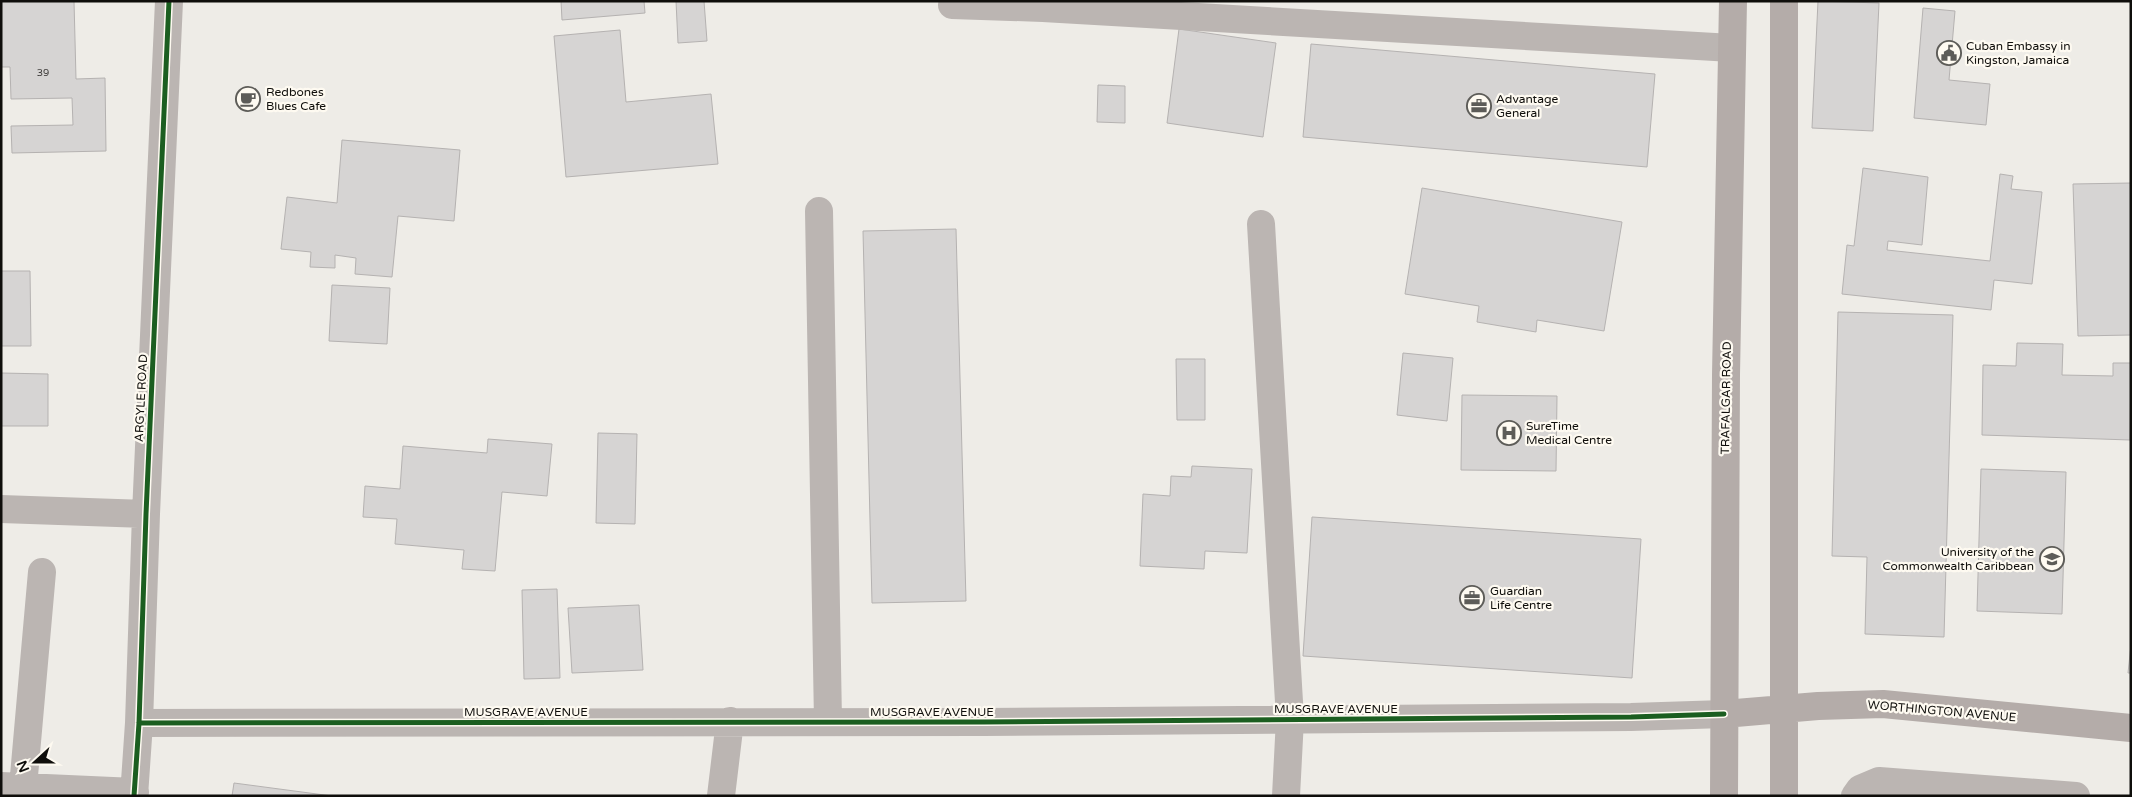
<svg xmlns="http://www.w3.org/2000/svg" width="2132" height="797" font-family="'Varela Round',sans-serif">
	<style>
		.building { fill: #d6d4d3; stroke: #b5b2b1 }
		.lines { fill: none; stroke-linecap: round; stroke-linejoin: round }
		.minor { stroke: #bbb5b2; stroke-width: 28 }
		.major { stroke: #b4aca9; stroke-width: 28 }
		.cycleway-casing { stroke: #fefaf1; stroke-width: 8 }
		.cycleway { stroke: #1b5e20; stroke-width: 5 }
		.labels { text-anchor: middle; stroke-width: 4.5; stroke-linejoin: round; paint-order: stroke }
		.number-label { font-size: 10px; fill: #42403e }
		.poi-label { font-size: 12px; fill: #0f0e0b; stroke: #fefaf1; text-anchor: start }
		.street-label { font-size: 12px; fill: #0f0e0b; stroke: #fefaf1 }
	</style>
	<rect width="100%" height="100%" fill="#eeece7"/>
	<!-- building -->
	<path class="building" d="M 1,1 L 74,1 L 76,79 L 105,78 L 106,151 L 12,153 L 11,126 L 73,125 L 72,98 L 11,99 L 10,67 L 1,67 Z
		M 561,1 L 644,1 L 645,13 L 562,20 Z
		M 676,1 L 704,1 L 707,41 L 678,43 Z
		M 1818,1 L 1879,3 L 1873,131 L 1812,128 Z
		M 1923,8 L 1955,11 L 1949,80 L 1990,84 L 1986,125 L 1914,118 Z
		M 1179,29 L 1276,43 L 1263,137 L 1167,123 Z
		M 620,30 L 626,102 L 711,94 L 718,164 L 566,177 L 554,36 Z
		M 1311,44 L 1655,74 L 1647,167 L 1303,137 Z
		M 1098,85 L 1125,86 L 1125,123 L 1097,122 Z
		M 342,140 L 460,150 L 454,221 L 398,216 L 392,277 L 355,274 L 356,258 L 335,255 L 335,268 L 310,267 L 311,252 L 281,249 L 287,197 L 337,203 Z
		M 1863,168 L 1928,177 L 1922,245 L 1888,241 L 1887,250 L 1990,261 L 2000,174 L 2013,176 L 2011,189 L 2042,192 L 2032,284 L 1994,280 L 1991,310 L 1842,294 L 1847,245 L 1854,246 Z
		M 2131,183 L 2131,335 L 2078,336 L 2073,184 Z
		M 1422,188 L 1622,222 L 1604,331 L 1537,320 L 1536,332 L 1477,322 L 1479,306 L 1405,294 Z
		M 956,229 L 966,601 L 872,603 L 863,231 Z
		M 1,271 L 30,271 L 31,346 L 1,346 Z
		M 332,285 L 390,288 L 387,344 L 329,341 Z
		M 1838,312 L 1953,315 L 1944,637 L 1865,634 L 1867,557 L 1832,556 Z
		M 2017,343 L 2063,344 L 2062,375 L 2113,376 L 2113,363 L 2131,363 L 2130,440 L 1982,435 L 1983,365 L 2016,366 Z
		M 1403,353 L 1453,358 L 1447,421 L 1397,415 Z
		M 1176,359 L 1205,359 L 1205,420 L 1177,420 Z
		M 1,373 L 48,374 L 48,426 L 1,426 Z
		M 1462,395 L 1557,396 L 1556,471 L 1461,470 Z
		M 598,433 L 637,434 L 635,524 L 596,523 Z
		M 488,439 L 552,444 L 547,496 L 502,492 L 495,571 L 462,569 L 464,550 L 395,544 L 397,519 L 363,517 L 365,486 L 400,489 L 403,446 L 487,453 Z
		M 1192,466 L 1252,469 L 1247,553 L 1205,551 L 1204,569 L 1140,566 L 1143,494 L 1170,496 L 1171,476 L 1191,477 Z
		M 1981,469 L 2066,472 L 2062,614 L 1977,611 Z
		M 1312,517 L 1641,539 L 1632,678 L 1303,656 Z
		M 557,589 L 560,678 L 524,679 L 522,590 Z
		M 639,605 L 643,670 L 572,673 L 568,608 Z
		M 2131,645 L 2131,673 L 2128,673 Z
		M 234,783 L 332,796 L 232,796 Z"/>
	<g class="lines">
		<!-- minor -->
		<path class="minor" d="M 952,5 L 1043,8 L 1732,48
			M 819,211 L 828,721
			M 1261,224 L 1290,719 L 1286,796
			M 1,509 L 146,514
			M 139,723 L 983,722 L 1631,717 L 1724,714
			M 1,786 L 135,792
			M 23,787 L 42,572
			M 134,796 L 139,723 L 146,514 L 169,1
			M 721,796 L 730,721
			M 1855,796 L 1860,789 L 1879,781 L 2076,796"/>
		<!-- major -->
		<path class="major" d="M 1784,1 L 1784,796
			M 1724,714 L 1818,706 L 1883,704 L 2131,728
			M 1724,796 L 1726,375 L 1733,1"/>
		<defs>
			<path id="cycleway" d="M 139,723 L 983,722 L 1631,717 L 1724,714
				M 134,796 L 139,723 L 146,514 L 169,1"/>
		</defs>
		<!-- cycleway casing -->
		<use href="#cycleway" class="cycleway-casing"/>
		<!-- cycleway -->
		<use href="#cycleway" class="cycleway"/>
	</g>
	<!-- icons -->
	<defs>
		<symbol id="civic-ring" viewBox="-11 -11 22 22"><circle r="9.5" fill="#fefaf1" stroke="#5d5c58" stroke-width="1.5"/><path d="M-.6-6.5H3V-4.5H.6V-3L4-1V1h2V6H-6V1h2V-1L-.6-3ZM-1.2 2.5V6h2.4V2.5Z" fill="#5d5c58"/></symbol>
		<symbol id="cafe-ring" viewBox="-11 -11 22 22"><circle r="9.5" fill="#fefaf1" stroke="#5d5c58" stroke-width="1.5"/><path d="M-5.5-4.5H6V0H3Q3 3.5 0 3.5H-2.5Q-5.5 3.5-5.5 0ZM3-3.2v2h1.7v-2ZM-6 4.5H4V6H-6Z" fill="#5d5c58"/></symbol>
		<symbol id="office-ring" viewBox="-11 -11 22 22"><circle r="9.5" fill="#fefaf1" stroke="#5d5c58" stroke-width="1.5"/><path d="M-6-3h4V-5.5h4V-3h4V5H-6ZM-1-4.5V-3h2v-1.5ZM-6 0V1H6V0Z" fill="#5d5c58"/></symbol>
		<symbol id="hospital-ring" viewBox="-11 -11 22 22"><circle r="9.5" fill="#fefaf1" stroke="#5d5c58" stroke-width="1.5"/><path d="M-5-5h3v3.5h4V-5h3V5h-3V1.5h-4V5h-3Z" fill="#5d5c58"/></symbol>
		<symbol id="university-ring" viewBox="-11 -11 22 22"><circle r="9.5" fill="#fefaf1" stroke="#5d5c58" stroke-width="1.5"/><path d="M0-5L7-2L0 1L-7-2ZM-4 1L0 2.5L4 1V4Q0 6-4 4Z" fill="#5d5c58"/></symbol>
	</defs>
	<g fill-rule="evenodd">
		<use href="#civic-ring" x="1935" y="39" width="28" height="28"/>
		<use href="#cafe-ring" x="234" y="85" width="28" height="28"/>
		<use href="#office-ring" x="1465" y="92" width="28" height="28"/>
		<use href="#hospital-ring" x="1495" y="419" width="28" height="28"/>
		<use href="#university-ring" x="2038" y="545" width="28" height="28"/>
		<use href="#office-ring" x="1458" y="584" width="28" height="28"/>
	</g>
	<g class="labels">
		<!-- number labels -->
		<g class="number-label">
			<text x="43" y="76">39</text>
		</g>
		<!-- poi labels -->
		<g class="poi-label">
			<text x="1966" y="50">Cuban Embassy in<tspan x="1966" dy="14">Kingston, Jamaica</tspan></text>
			<text x="266" y="96">Redbones<tspan x="266" dy="14">Blues Cafe</tspan></text>
			<text x="1496" y="103">Advantage<tspan x="1496" dy="14">General</tspan></text>
			<text x="1526" y="430">SureTime<tspan x="1526" dy="14">Medical Centre</tspan></text>
			<text x="2034" y="556" text-anchor="end">University of the<tspan x="2034" dy="14">Commonwealth Caribbean</tspan></text>
			<text x="1490" y="595">Guardian<tspan x="1490" dy="14">Life Centre</tspan></text>
		</g>
		<!-- street labels -->
		<g class="street-label">
			<text transform="translate(141 398) rotate(-87)" y="4">ARGYLE ROAD</text>
			<text transform="translate(1726 398) rotate(-89)" y="4">TRAFALGAR ROAD</text>
			<text x="1336" y="713">MUSGRAVE AVENUE</text>
			<text transform="translate(1942 711) rotate(5)" y="4">WORTHINGTON AVENUE</text>
			<text x="526" y="716">MUSGRAVE AVENUE</text>
			<text x="932" y="716">MUSGRAVE AVENUE</text>
		</g>
	</g>
	<!-- border -->
	<rect width="2132" height="797" fill="none" stroke="#0f0e0b" stroke-width="5"/>
	<!-- north arrow -->
	<g transform="translate(35 762) rotate(249)" stroke="#fefaf1" stroke-width="4" paint-order="stroke">
	<path d="M0-4L9 19L0 12L-9 19Z" fill="#0f0e0b"/>
	<text y="-8" font-size="14" font-weight="bold" text-anchor="middle" fill="#0f0e0b">N</text>
	</g>
</svg>
